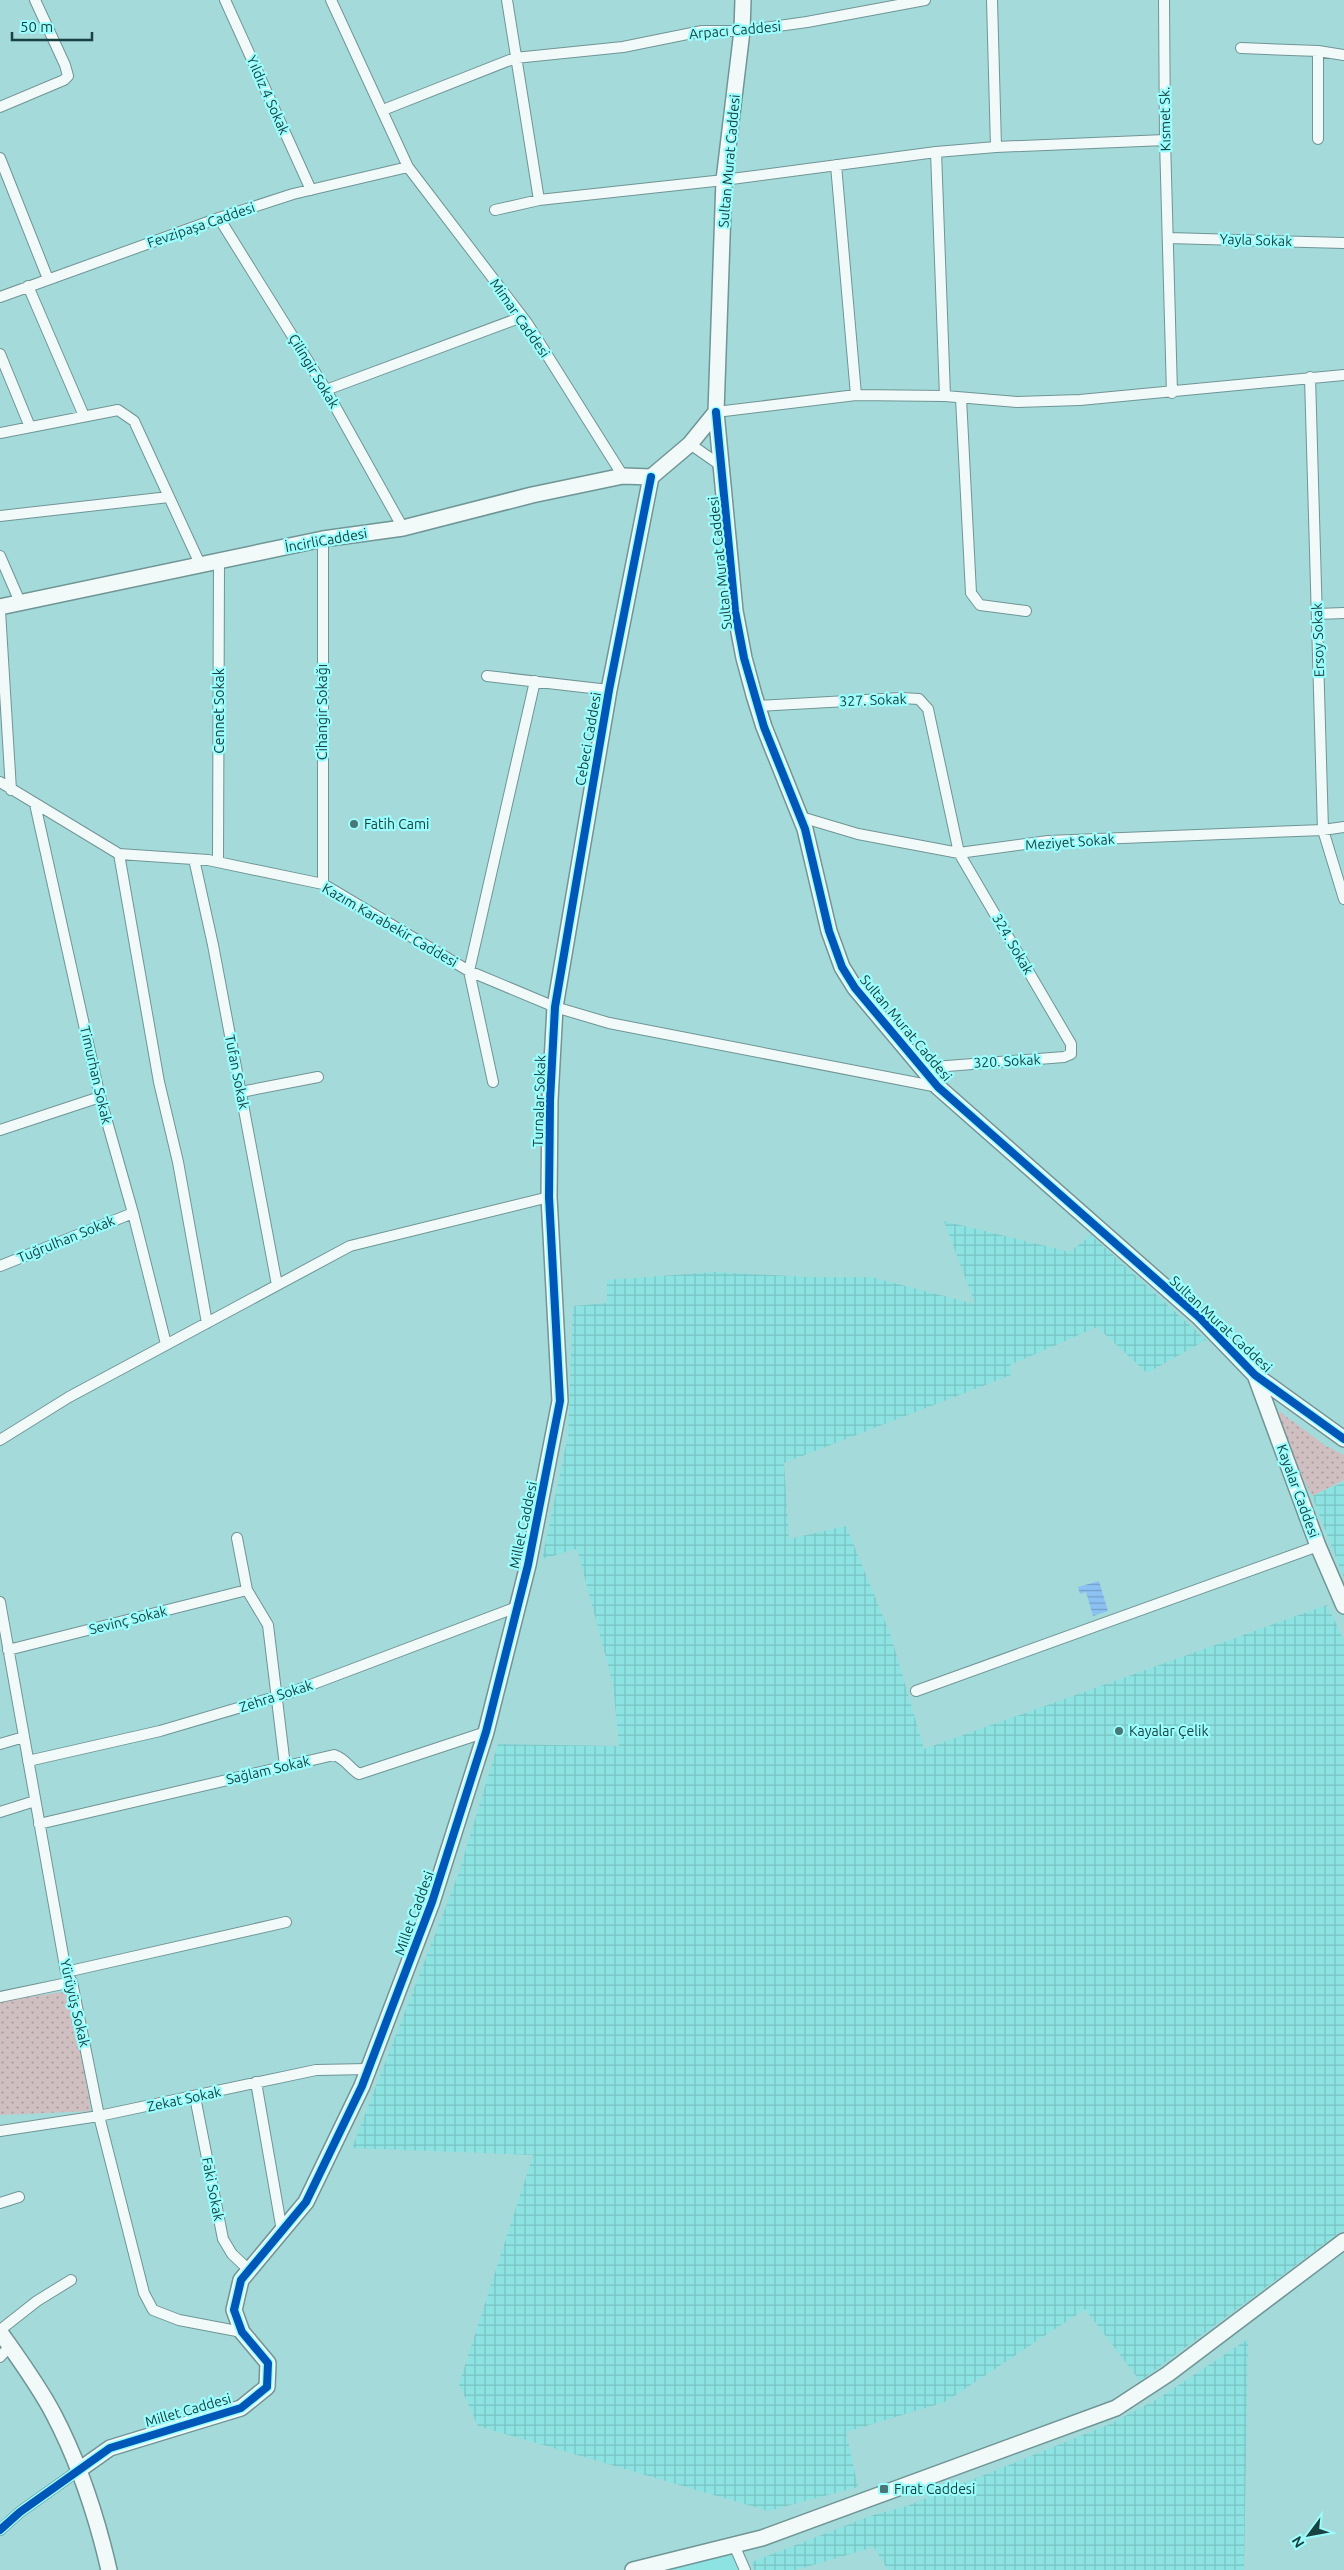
<svg xmlns="http://www.w3.org/2000/svg" width="1344" height="2570" font-family="Ubuntu,sans-serif">
	<style>
		.built { fill: #8de2e2 }
		.industrial { fill: url(#industrial-grid) }
		.grass { fill: url(#grass-dots) }
		.water { fill: url(#water-rules) }
		.lines { fill: none; stroke-linecap: round; stroke-linejoin: round }
		.street-casing { stroke: #6f9595; stroke-width: 12 }
		.secondary-casing { stroke: #6f9595; stroke-width: 18 }
		.street { stroke: #f2f9f9; stroke-width: 10 }
		.secondary { stroke: #f2f9f9; stroke-width: 15 }
		.cycleway-casing { stroke: #9cfdfd; stroke-width: 11 }
		.cycleway { stroke: #0057b8; stroke-width: 8 }
		.poi-dot { fill: #497777; stroke: #9cfdfd; stroke-width: 2 }
		.labels { text-anchor: middle; stroke-width: 4.5; stroke-linejoin: round; paint-order: stroke }
		.street-label { font-size: 14px; fill: #184141; stroke: #9cfdfd }
		.poi-label { font-size: 14px; fill: #184141; stroke: #9cfdfd; text-anchor: start }
	</style>
	<defs>
		<pattern id="industrial-grid" width="8" height="8" patternUnits="userSpaceOnUse" patternTransform="scale(1.25)"><rect width="8" height="8" fill="#8de2e2"/><path d="M0 4h8M4 0v8" fill="none" stroke="#79c3c3"/></pattern>
		<pattern id="grass-dots" width="8" height="8" patternUnits="userSpaceOnUse" patternTransform="scale(1.25)"><rect width="8" height="8" fill="#d0bfc1"/><path d="M2 2h.1M6 6h.1" fill="none" stroke="#a89d9e" stroke-width="1.8" stroke-linecap="round"/></pattern>
		<pattern id="water-rules" width="6" height="5" patternUnits="userSpaceOnUse" patternTransform="scale(1.25)"><rect width="6" height="5" fill="#8cc2f3"/><path d="M0 2.5h6" fill="none" stroke="#719fc6"/></pattern>
	</defs>
	<rect width="100%" height="100%" fill="#a5dada"/>
	<!-- built -->
	<path class="built" d="M 732,2555 L 738,2570 L 663,2570 Z"/>
	<!-- industrial -->
	<path class="industrial" d="M 944,1221 L 1070,1252 L 1091,1235 L 1206,1340 L 1147,1373 L 1097,1327 L 1010,1365 L 1011,1375 L 784,1463 L 789,1539 L 846,1526 L 891,1636 L 924,1749 L 1327,1605 L 1344,1640 L 1344,2229 L 1140,2381 L 1085,2309 L 945,2402 L 846,2432 L 858,2487 L 768,2511 L 478,2426 L 459,2384 L 533,2155 L 352,2148 L 458,1875 L 498,1744 L 619,1746 L 613,1684 L 577,1549 L 542,1559 L 568,1435 L 573,1306 L 607,1303 L 607,1280 L 714,1272 L 808,1277 L 871,1277 L 975,1304 Z
		M 1344,1482 L 1344,1578 L 1312,1496 Z
		M 1248,2339 L 1244,2570 L 888,2570 L 874,2547 L 796,2570 L 754,2570 L 752,2562 L 873,2515 L 907,2506 L 1110,2424 L 1159,2398 Z"/>
	<!-- grass -->
	<path class="grass" d="M 1280,1412 L 1326,1446 L 1344,1455 L 1344,1480 L 1312,1496 L 1301,1474 L 1277,1414 Z
		M 71,1991 L 91,2111 L 0,2115 L 0,2001 Z"/>
	<!-- water -->
	<path class="water" d="M 1099,1581 L 1108,1611 L 1093,1616 L 1086,1592 L 1080,1594 L 1078,1587 Z"/>
	<g class="lines">
		<defs>
			<path id="street" d="M 225,0 L 311,190
				M 331,0 L 408,167 L 527,323 L 623,476
				M 507,0 L 539,200
				M 1164,0 L 1165,140 L 1172,393
				M 1241,48 L 1318,51 L 1318,139
				M 1318,51 L 1344,55
				M 0,107 L 64,80 L 68,76 L 65,65 L 35,0
				M 383,110 L 515,58 L 623,47 L 702,31 L 742,31 L 807,22 L 925,0
				M 996,147 L 1165,140
				M 936,152 L 996,147 L 992,0
				M 0,158 L 48,279
				M 495,210 L 539,200 L 724,180 L 936,152 L 945,396 L 856,395
				M 219,218 L 326,390 L 403,528
				M 1169,238 L 1344,243
				M 28,286 L 84,416
				M 0,297 L 219,218 L 293,194 L 408,167
				M 0,354 L 30,427
				M 1310,377 L 1323,830 L 1344,899
				M 326,390 L 522,317
				M 945,396 L 1017,402 L 1080,400 L 1344,375
				M 961,398 L 971,593 L 980,605 L 1026,611
				M 716,412 L 856,395 L 836,165
				M 0,433 L 118,410 L 134,421 L 200,564
				M 690,444 L 723,467
				M 0,516 L 169,497
				M 0,556 L 20,602
				M 0,611 L 11,790
				M 1317,614 L 1344,613
				M 487,676 L 609,690
				M 757,706 L 901,698 L 919,699 L 928,709 L 959,853 L 1071,1044 L 1071,1054 L 1064,1057 L 921,1068
				M 0,782 L 119,854 L 208,860 L 323,884 L 469,971 L 555,1007 L 609,1023 L 938,1087
				M 35,804 L 100,1097 L 133,1213 L 166,1344
				M 801,817 L 858,834 L 959,853 L 1048,841 L 1323,830 L 1344,827
				M 119,854 L 159,1082 L 178,1162 L 207,1323
				M 194,859 L 213,945 L 277,1285
				M 218,862 L 219,561
				M 323,884 L 323,539
				M 493,1082 L 469,971 L 535,681
				M 241,1092 L 318,1077
				M 0,1130 L 100,1097
				M 0,1266 L 133,1213
				M 0,1440 L 69,1397 L 350,1246 L 549,1197
				M 237,1538 L 247,1590 L 268,1625 L 285,1766
				M 0,1602 L 66,1972 L 72,1982 L 99,2116 L 144,2293 L 153,2310 L 179,2320 L 242,2332
				M 8,1650 L 247,1590
				M 916,1691 L 1318,1546
				M 0,1744 L 24,1737
				M 28,1761 L 160,1731 L 292,1692 L 517,1607
				M 0,1812 L 35,1801
				M 39,1824 L 334,1755 C 346,1759 349,1768 359,1774 L 486,1732
				M 66,1972 L 286,1922
				M 0,1997 L 72,1982
				M 256,2082 L 282,2231
				M 195,2097 L 223,2239 L 232,2254 L 249,2270
				M 0,2131 L 99,2116 L 316,2070 L 368,2069
				M 0,2203 L 19,2197
				M 0,2330 L 37,2301 L 71,2280
				M 0,2357 L 10,2346
				M 0,2530 L 20,2512 L 79,2470
				M 734,2545 L 745,2570"/>
			<path id="secondary" d="M 743,0 L 742,31 L 724,180 L 716,412 L 735,611 L 744,658 L 754,695 L 764,727 L 805,829 L 829,931 L 842,967 L 855,988 L 938,1087 L 1199,1317 L 1255,1375 L 1344,1439
				M 651,477 L 690,444 L 716,412
				M 0,607 L 323,539 L 403,528 L 532,495 L 623,476 L 651,477
				M 1255,1375 L 1318,1546 L 1344,1606
				M 0,2332 C 19,2359 39,2386 54,2415 C 79,2463 97,2518 109,2570
				M 79,2470 L 110,2448 L 241,2408 L 267,2387 L 268,2363 L 242,2332 L 234,2310 L 241,2280 L 306,2202 L 362,2086 L 432,1902 L 486,1732 L 528,1565 L 560,1401 L 549,1197 L 550,1100 L 555,1007 L 609,690 L 651,477
				M 633,2570 L 762,2538 L 1116,2408 L 1168,2374 L 1344,2241"/>
		</defs>
		<!-- street casing -->
		<use href="#street" class="street-casing"/>
		<!-- secondary casing -->
		<use href="#secondary" class="secondary-casing"/>
		<!-- street -->
		<use href="#street" class="street"/>
		<!-- secondary -->
		<use href="#secondary" class="secondary"/>
		<defs>
			<path id="cycleway" d="M 716,412 L 735,611 L 744,658 L 764,727 L 805,829 L 829,931 L 842,967 L 855,988 L 938,1087 L 1199,1317 L 1255,1375 L 1344,1439
				M 0,2530 L 20,2512 L 110,2448 L 241,2408 L 267,2387 L 268,2363 L 242,2332 L 234,2310 L 241,2280 L 306,2202 L 362,2086 L 432,1902 L 486,1732 L 528,1565 L 560,1401 L 549,1197 L 550,1100 L 555,1007 L 609,690 L 651,477"/>
		</defs>
		<!-- cycleway casing -->
		<use href="#cycleway" class="cycleway-casing"/>
		<!-- cycleway -->
		<use href="#cycleway" class="cycleway"/>
	</g>
	<!-- markers -->
	<g class="poi-dot">
		<circle cx="354" cy="824" r="5"/>
		<circle cx="1119" cy="1731" r="5"/>
		<rect x="879" y="2484" width="10" height="10" rx="2.5"/>
	</g>
	<g class="labels">
		<!-- street labels -->
		<g class="street-label">
			<text transform="translate(735 30) rotate(-5)" y="5">Arpacı Caddesi</text>
			<text transform="translate(268 95) rotate(66)" y="5">Yıldız 4 Sokak</text>
			<text transform="translate(1165 119) rotate(-91)" y="5">Kısmet Sk.</text>
			<text transform="translate(729 161) rotate(-85)" y="5">Sultan Murat Caddesi</text>
			<text transform="translate(201 225) rotate(-19)" y="5">Fevzipaşa Caddesi</text>
			<text transform="translate(1256 240) rotate(2)" y="5">Yayla Sokak</text>
			<text transform="translate(520 318) rotate(55)" y="5">Mimar Caddesi</text>
			<text transform="translate(314 371) rotate(59)" y="5">Çilingir Sokak</text>
			<text transform="translate(326 540) rotate(-10)" y="5">İncirliCaddesi</text>
			<text transform="translate(720 563) rotate(-96)" y="5">Sultan Murat Caddesi</text>
			<text transform="translate(1318 640) rotate(-92)" y="5">Ersoy Sokak</text>
			<text transform="translate(873 700) rotate(-2)" y="5">327. Sokak</text>
			<text transform="translate(219 711) rotate(-90)" y="5">Cennet Sokak</text>
			<text transform="translate(322 712) rotate(-90)" y="5">Cihangir Sokağı</text>
			<text transform="translate(588 739) rotate(-80)" y="5">Cebeci Caddesi</text>
			<text transform="translate(1070 842) rotate(-4)" y="5">Meziyet Sokak</text>
			<text transform="translate(390 925) rotate(30)" y="5">Kazım Karabekir Caddesi</text>
			<text transform="translate(1013 944) rotate(60)" y="5">324. Sokak</text>
			<text transform="translate(906 1028) rotate(50)" y="5">Sultan Murat Caddesi</text>
			<text transform="translate(1007 1061) rotate(-3)" y="5">320. Sokak</text>
			<text transform="translate(237 1072) rotate(79)" y="5">Tufan Sokak</text>
			<text transform="translate(96 1075) rotate(77)" y="5">Timurhan Sokak</text>
			<text transform="translate(539 1101) rotate(-88)" y="5">Turnalar Sokak</text>
			<text transform="translate(66 1239) rotate(-22)" y="5">Tuğrulhan Sokak</text>
			<text transform="translate(1221 1324) rotate(43)" y="5">Sultan Murat Caddesi</text>
			<text transform="translate(1298 1491) rotate(70)" y="5">Kayalar Caddesi</text>
			<text transform="translate(523 1525) rotate(-78)" y="5">Millet Caddesi</text>
			<text transform="translate(128 1620) rotate(-14)" y="5">Sevinç Sokak</text>
			<text transform="translate(276 1696) rotate(-18)" y="5">Zehra Sokak</text>
			<text transform="translate(268 1770) rotate(-13)" y="5">Sağlam Sokak</text>
			<text transform="translate(414 1913) rotate(-70)" y="5">Millet Caddesi</text>
			<text transform="translate(75 2003) rotate(77)" y="5">Yürüyüş Sokak</text>
			<text transform="translate(184 2099) rotate(-12)" y="5">Zekat Sokak</text>
			<text transform="translate(213 2189) rotate(79)" y="5">Faki Sokak</text>
			<text transform="translate(188 2410) rotate(-16)" y="5">Millet Caddesi</text>
		</g>
		<!-- poi labels -->
		<g class="poi-label">
			<text x="364" y="829">Fatih Cami</text>
			<text x="1129" y="1736">Kayalar Çelik</text>
			<text x="894" y="2494">Fırat Caddesi</text>
		</g>
	</g>
	<!-- north arrow -->
	<g transform="translate(1309 2535) rotate(238)" stroke="#9cfdfd" stroke-width="4" paint-order="stroke">
	<path d="M0-4L9 19L0 12L-9 19Z" fill="#184141"/>
	<text y="-8" font-size="14" font-weight="bold" text-anchor="middle" fill="#184141">N</text>
	</g>
	<!-- scale -->
	<path d="M12 32v8h80v-8" fill="none" stroke="#184141" stroke-width="2.5"/>
	<text x="20" y="32" font-size="15" fill="#184141" stroke="#9cfdfd" stroke-width="4" paint-order="stroke">50 m</text>
</svg>
